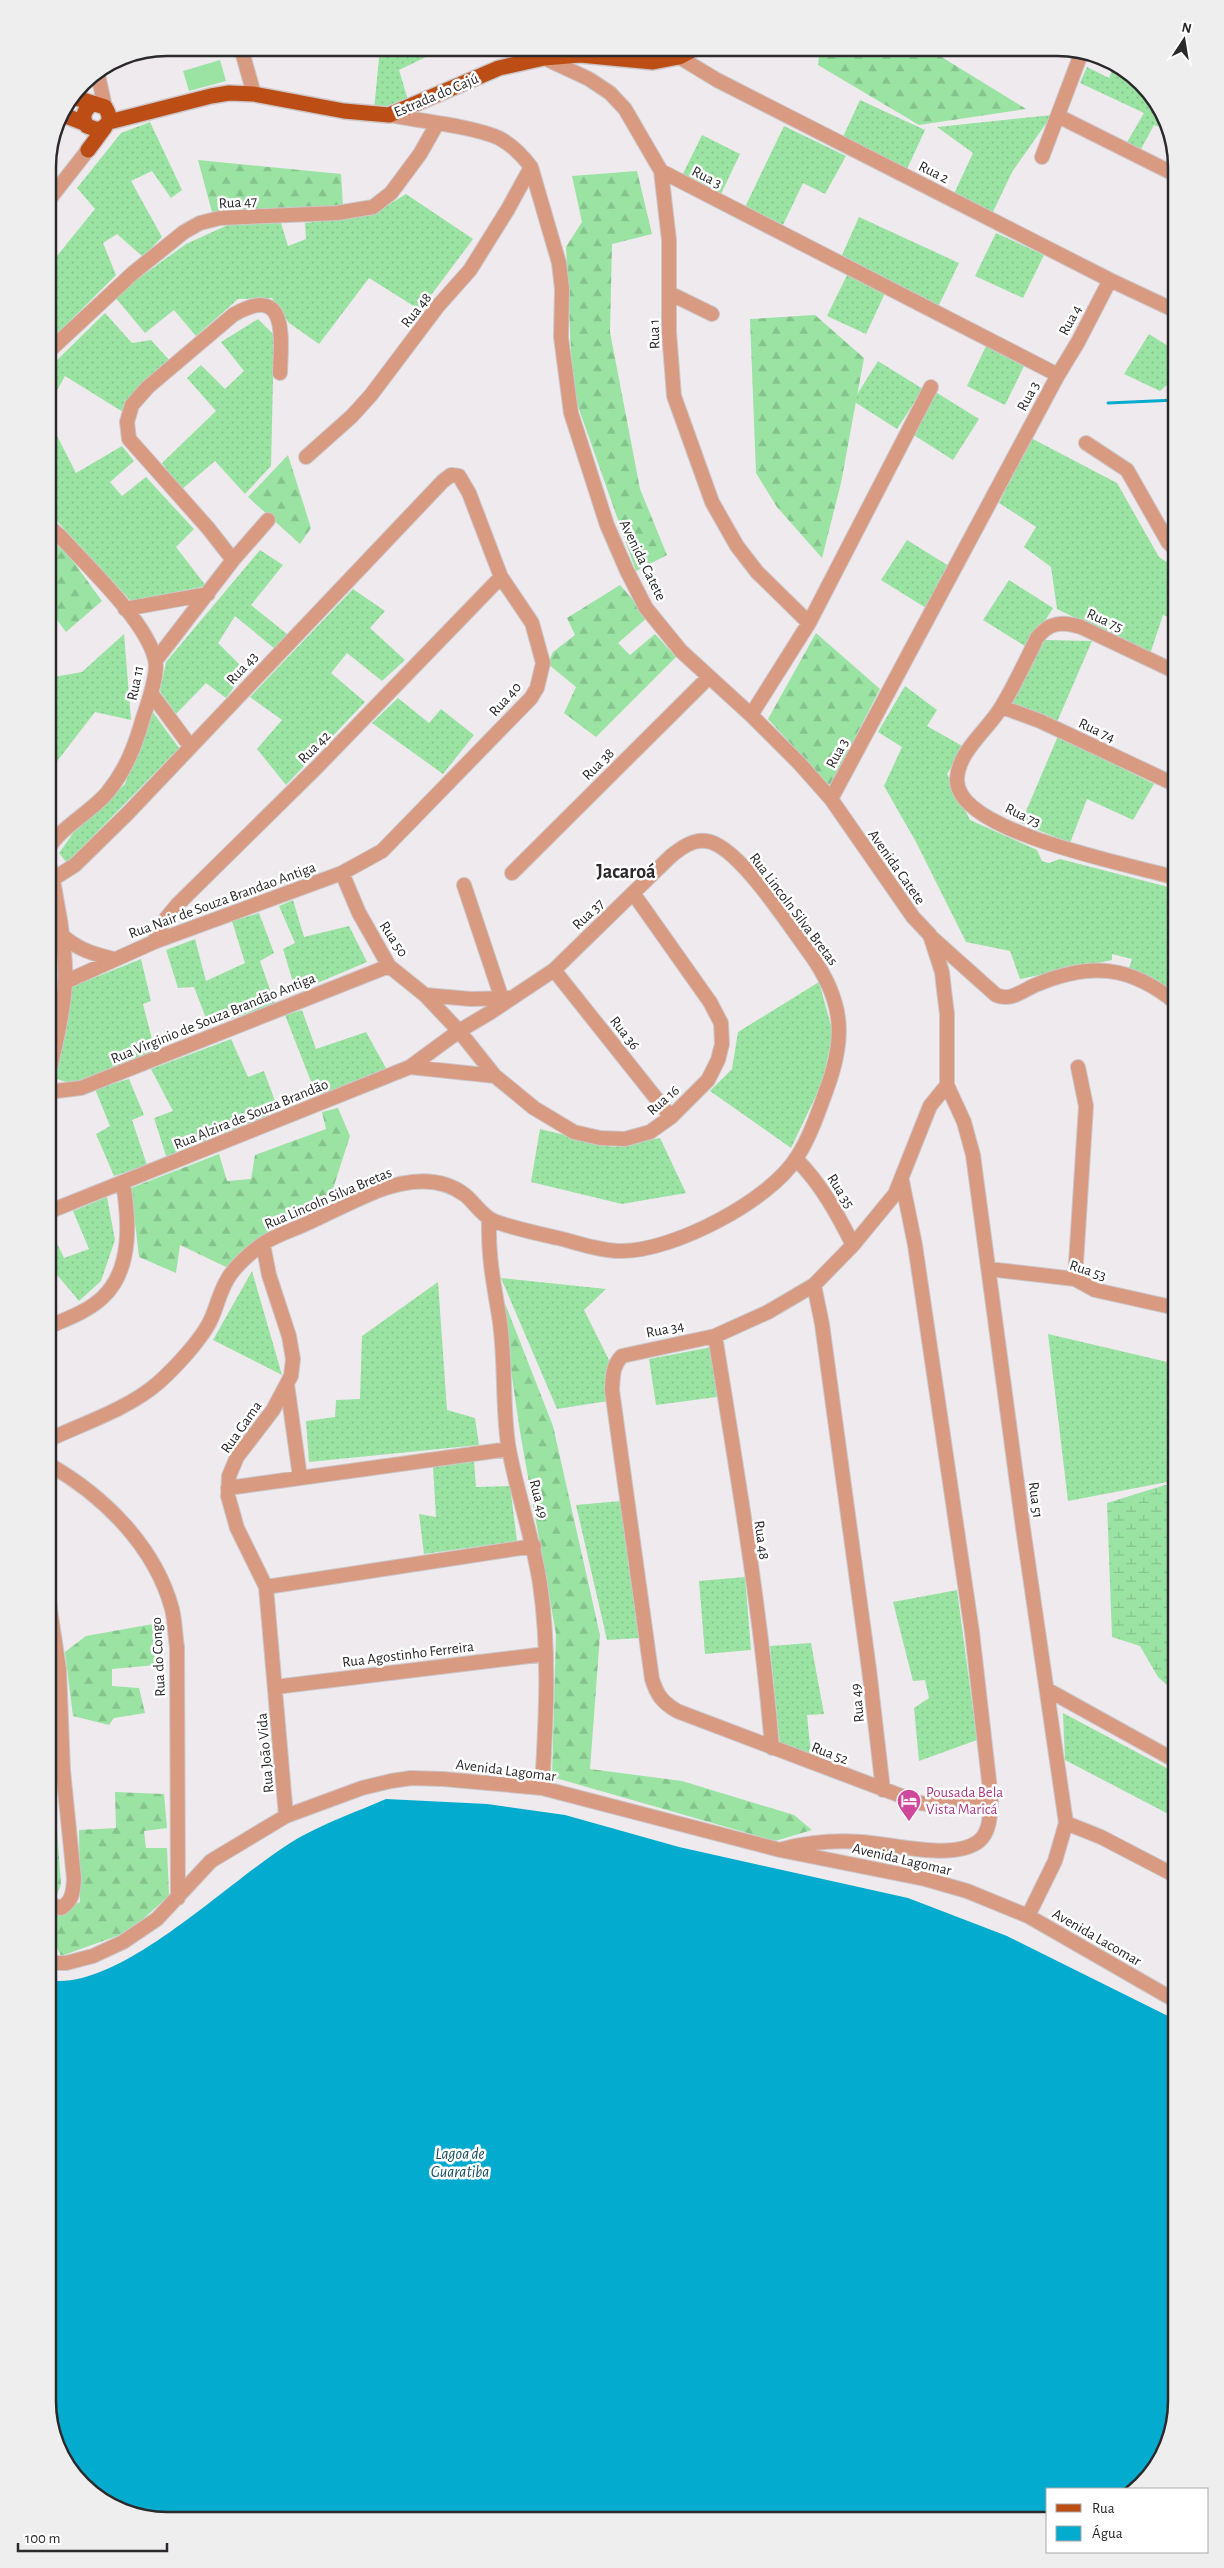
<svg xmlns="http://www.w3.org/2000/svg" width="1224" height="2568" font-family="'Alegreya Sans',sans-serif">
	<style>
		.grass { fill: url(#grass-dots) }
		.forest { fill: url(#forest-firs) }
		.wetland { fill: url(#wetland-marsh) }
		.park { fill: #9ae3a3 }
		.water { fill: #03abce }
		.lines { fill: none; stroke-linecap: round; stroke-linejoin: round }
		.stream { stroke: #03abce; stroke-width: 3 }
		.minor-casing { stroke: #ccc7cb; stroke-width: 16 }
		.major-casing { stroke: #ccc7cb; stroke-width: 18 }
		.minor { stroke: #d89a81; stroke-width: 14 }
		.major { stroke: #bc4d15; stroke-width: 15 }
		.labels { text-anchor: middle; stroke-width: 5; stroke-linejoin: round; paint-order: stroke }
		.street-label { font-size: 15px; fill: #2b292b; stroke: #fff }
		.hotel-label { font-size: 15px; fill: #b23c85; stroke: #fff; text-anchor: start }
		.water-label { font-size: 16px; font-style: italic; fill: #124b5a; stroke: #fff }
		.district-label { font-size: 20px; font-weight: bold; fill: #2b292b; stroke: #fff }
		.rim { fill: none; stroke: #2b292b; stroke-width: 2.5 }
	</style>
	<defs>
		<pattern id="grass-dots" width="8" height="8" patternUnits="userSpaceOnUse" patternTransform="scale(1.25)"><rect width="8" height="8" fill="#9ae3a3"/><path d="M2 2h.1M6 6h.1" fill="none" stroke="#85c38c" stroke-width="1.8" stroke-linecap="round"/></pattern>
		<pattern id="forest-firs" width="22" height="20" patternUnits="userSpaceOnUse" patternTransform="scale(1.25)"><rect width="22" height="20" fill="#9ae3a3"/><path d="M5 1l3.5 6h-7zM16 11l3.5 6h-7z" fill="#85c38c"/></pattern>
		<pattern id="wetland-marsh" width="20" height="14" patternUnits="userSpaceOnUse" patternTransform="scale(1.25)"><rect width="20" height="14" fill="#9ae3a3"/><path d="M1 5h8M5 5V1M11 12h8M15 12V8" fill="none" stroke="#85c38c"/></pattern>
	</defs>
	<rect width="100%" height="100%" fill="#efeaee"/>
	<!-- grass -->
	<path class="grass" d="M 380,48 L 445,48 L 399,70 L 408,100 L 374,110 Z
		M 1114,66 L 1129,72 L 1167,122 L 1169,130 L 1154,125 L 1141,149 L 1126,144 L 1144,113 L 1080,83 L 1087,67 L 1109,78 Z
		M 860,100 L 925,130 L 907,169 L 842,139 Z
		M 1052,115 L 1012,172 L 992,214 L 953,196 L 973,153 L 937,127 Z
		M 150,122 L 182,190 L 171,198 L 152,171 L 131,181 L 162,237 L 143,257 L 117,234 L 103,243 L 116,275 L 49,342 L 48,267 L 95,209 L 77,188 L 121,133 Z
		M 784,126 L 846,156 L 825,194 L 803,183 L 783,225 L 745,207 Z
		M 702,135 L 740,154 L 720,196 L 681,178 Z
		M 406,194 L 473,239 L 420,310 L 369,278 L 319,344 L 289,323 L 272,298 L 238,299 L 196,336 L 174,310 L 145,333 L 114,296 L 186,244 L 230,224 L 281,223 L 288,246 L 306,239 L 305,223 L 372,215 Z
		M 859,217 L 959,263 L 938,307 L 842,255 Z
		M 996,233 L 1044,255 L 1023,298 L 975,276 Z
		M 848,273 L 886,291 L 866,334 L 827,316 Z
		M 105,313 L 132,343 L 151,340 L 170,361 L 123,412 L 65,376 L 50,403 L 48,398 L 48,369 Z
		M 258,319 L 274,335 L 271,466 L 245,494 L 215,461 L 181,490 L 162,463 L 216,411 L 187,378 L 201,365 L 225,389 L 244,371 L 221,342 Z
		M 1149,334 L 1176,351 L 1176,377 L 1160,391 L 1124,374 Z
		M 987,344 L 1026,362 L 1005,405 L 967,386 Z
		M 878,361 L 923,389 L 897,429 L 853,401 Z
		M 934,391 L 979,419 L 953,460 L 909,432 Z
		M 48,418 L 76,473 L 122,446 L 134,461 L 110,482 L 122,496 L 146,477 L 194,529 L 176,547 L 206,586 L 131,601 L 55,519 L 48,516 Z
		M 1031,438 L 1117,483 L 1159,557 L 1176,568 L 1176,620 L 1163,615 L 1150,654 L 1057,609 L 1051,567 L 1024,547 L 1036,527 L 999,503 Z
		M 907,540 L 952,568 L 926,608 L 881,580 Z
		M 260,550 L 283,565 L 251,605 L 287,634 L 275,649 L 235,616 L 218,643 L 246,671 L 226,698 L 206,683 L 176,714 L 160,691 L 166,662 Z
		M 1009,580 L 1053,608 L 1028,648 L 983,620 Z
		M 353,589 L 385,611 L 370,628 L 405,660 L 382,681 L 347,653 L 331,673 L 365,702 L 286,785 L 257,749 L 282,720 L 250,697 Z
		M 124,634 L 131,720 L 95,712 L 48,773 L 48,678 L 82,672 Z
		M 1045,640 L 1092,641 L 1057,722 L 1008,702 Z
		M 905,686 L 937,710 L 927,726 L 964,747 L 947,774 L 970,820 L 1037,850 L 1042,861 L 1049,863 L 1060,859 L 1176,889 L 1176,978 L 1168,991 L 1129,968 L 1132,959 L 1112,954 L 1112,960 L 1020,979 L 1010,951 L 966,942 L 916,842 L 884,786 L 902,747 L 878,732 Z
		M 398,698 L 429,723 L 441,709 L 474,735 L 443,774 L 372,723 Z
		M 152,711 L 179,748 L 67,863 L 59,853 L 74,832 L 125,784 Z
		M 1058,736 L 1154,784 L 1133,820 L 1087,799 L 1070,843 L 1021,823 Z
		M 293,900 L 304,937 L 349,926 L 367,962 L 296,992 L 283,949 L 295,943 L 279,906 Z
		M 259,913 L 274,953 L 260,961 L 275,1004 L 209,1026 L 194,987 L 178,988 L 166,950 L 195,939 L 206,981 L 245,963 L 232,921 Z
		M 141,959 L 151,1001 L 143,1004 L 155,1051 L 72,1084 L 54,1078 L 68,988 Z
		M 819,982 L 833,1033 L 822,1083 L 791,1148 L 710,1091 L 732,1069 L 738,1032 Z
		M 302,1010 L 316,1049 L 366,1032 L 387,1070 L 317,1097 L 285,1015 Z
		M 231,1039 L 248,1077 L 264,1071 L 279,1112 L 167,1159 L 154,1118 L 173,1111 L 151,1069 Z
		M 129,1079 L 144,1115 L 132,1120 L 147,1165 L 114,1176 L 96,1134 L 110,1126 L 95,1089 Z
		M 540,1129 L 614,1147 L 660,1138 L 686,1193 L 622,1204 L 531,1182 Z
		M 107,1197 L 115,1240 L 101,1281 L 79,1301 L 48,1264 L 48,1224 L 64,1258 L 89,1249 L 73,1211 Z
		M 252,1271 L 282,1375 L 213,1340 Z
		M 501,1278 L 606,1289 L 584,1310 L 610,1362 L 608,1401 L 557,1409 Z
		M 438,1282 L 447,1410 L 475,1418 L 479,1445 L 309,1462 L 306,1421 L 335,1417 L 336,1400 L 360,1399 L 362,1336 Z
		M 1048,1334 L 1176,1364 L 1176,1483 L 1167,1482 L 1068,1501 Z
		M 712,1347 L 717,1397 L 656,1405 L 649,1359 Z
		M 474,1461 L 476,1487 L 510,1486 L 517,1541 L 424,1554 L 419,1514 L 436,1517 L 433,1466 Z
		M 621,1501 L 640,1638 L 607,1640 L 576,1505 Z
		M 745,1577 L 751,1650 L 705,1654 L 699,1581 Z
		M 957,1590 L 977,1740 L 919,1761 L 914,1708 L 929,1698 L 925,1680 L 913,1681 L 893,1602 Z
		M 48,1638 L 54,1733 L 48,1727 Z
		M 811,1643 L 824,1714 L 807,1715 L 811,1755 L 780,1745 L 770,1646 Z
		M 1063,1713 L 1176,1773 L 1176,1818 L 1065,1760 Z"/>
	<!-- forest -->
	<path class="forest" d="M 820,48 L 927,48 L 1026,109 L 919,125 L 818,65 Z
		M 198,160 L 341,174 L 343,206 L 212,212 Z
		M 637,171 L 652,234 L 612,244 L 610,332 L 640,489 L 667,555 L 636,571 L 573,392 L 566,247 L 582,222 L 572,176 Z
		M 815,315 L 864,358 L 841,483 L 822,558 L 777,507 L 756,473 L 750,319 Z
		M 288,455 L 311,528 L 300,544 L 248,497 Z
		M 48,534 L 56,538 L 102,601 L 66,632 L 48,608 Z
		M 620,585 L 648,617 L 618,643 L 630,655 L 655,634 L 676,657 L 596,737 L 564,713 L 576,687 L 548,664 L 553,652 L 575,635 L 567,618 Z
		M 816,633 L 880,689 L 830,786 L 768,719 Z
		M 338,1108 L 350,1136 L 328,1204 L 275,1227 L 226,1267 L 180,1245 L 176,1273 L 139,1257 L 131,1188 L 219,1154 L 227,1181 L 251,1179 L 255,1155 L 326,1129 L 322,1112 Z
		M 499,1288 L 553,1426 L 600,1635 L 590,1769 L 682,1781 L 794,1815 L 812,1830 L 775,1841 L 552,1777 L 556,1634 L 520,1432 Z
		M 153,1624 L 156,1665 L 112,1669 L 112,1686 L 139,1688 L 145,1713 L 114,1718 L 109,1725 L 73,1716 L 65,1652 L 86,1636 Z
		M 115,1792 L 164,1794 L 167,1828 L 144,1831 L 146,1848 L 167,1848 L 169,1896 L 128,1932 L 61,1956 L 48,1929 L 48,1918 L 80,1902 L 79,1830 L 116,1828 Z
		M 56,1816 L 61,1884 L 56,1898 L 48,1891 L 48,1820 Z"/>
	<!-- wetland -->
	<path class="wetland" d="M 1165,1485 L 1176,1487 L 1176,1693 L 1158,1677 L 1140,1646 L 1112,1637 L 1107,1503 Z"/>
	<!-- park -->
	<path class="park" d="M 220,60 L 226,81 L 189,91 L 183,71 Z"/>
	<!-- water -->
	<path class="water" d="M 386,1799 L 487,1804 L 565,1815 L 679,1847 L 908,1898 L 1007,1936 L 1176,2020 L 1176,2401 L 1156,2467 L 1129,2489 L 1048,2489 L 1048,2520 L 160,2520 L 95,2496 L 57,2446 L 48,2401 L 48,1980 C 122,1993 236,1872 302,1836 C 328,1822 358,1811 386,1799 Z"/>
	<g class="lines">
		<!-- stream -->
		<path class="stream" d="M 1108,403 L 1176,400"/>
		<defs>
			<path id="minor" d="M 241,48 L 254,94
				M 679,57 L 717,80 L 1110,280 L 1176,311
				M 544,58 L 589,79 L 610,93 L 625,109 L 661,171 L 669,240 L 669,332 L 674,396 L 712,502 L 737,546 L 757,572 L 809,623
				M 98,75 L 105,107
				M 389,115 C 419,121 473,126 499,138 C 512,145 522,155 531,167 L 559,263 L 562,289 L 561,337 L 571,413 L 607,525 L 627,571 L 646,608 L 681,651 L 751,715 L 800,764 L 831,799 L 913,917 L 930,935 L 942,972 L 944,990 L 947,1014 L 947,1085 L 964,1122 L 973,1155 L 1023,1528 L 1066,1823 L 1055,1861 L 1028,1916
				M 1058,116 L 1176,175
				M 1042,157 L 1081,54
				M 661,171 L 1058,375 L 831,799
				M 48,201 L 88,150
				M 669,293 L 712,314
				M 48,352 L 133,273 L 184,232 L 200,223 L 220,218 L 337,213 L 373,207 L 391,193 L 420,154 L 437,124
				M 1058,375 L 1078,342 L 1110,280
				M 1086,443 L 1127,470 L 1168,542 L 1176,550
				M 306,457 L 352,416 L 371,395 L 438,306 L 470,270 L 508,209 L 531,167
				M 233,560 L 268,520
				M 125,609 L 208,594
				M 156,660 L 233,560 L 208,528 L 129,439 L 127,422 L 132,405 L 148,387 L 233,315 C 289,282 281,339 280,373
				M 151,693 L 190,746
				M 1002,707 L 1040,721 L 1176,785
				M 751,715 L 809,623 L 931,387
				M 48,850 C 56,831 92,811 107,793 C 126,770 135,746 143,718 C 148,703 159,673 155,659 C 146,621 87,566 60,536 L 48,526
				M 342,873 L 359,913 L 389,966 L 425,995 L 459,1031 L 495,1076 L 534,1108 L 574,1132 L 600,1138 L 625,1139 L 650,1132 L 671,1117 L 708,1080 L 718,1060 L 722,1044 L 721,1023 L 710,1002 L 633,893
				M 512,873 L 708,678
				M 1176,878 C 1135,865 955,833 957,779 C 958,751 989,729 1002,706 C 1015,684 1026,661 1037,638 C 1049,622 1063,621 1081,627 L 1176,672
				M 53,879 L 75,865 L 128,813 L 443,481 L 451,475 L 459,476 L 469,493 L 501,577 L 532,623 L 543,663 L 537,688 L 531,698 L 382,851 L 342,873 L 154,942 L 65,982
				M 464,885 L 502,999
				M 61,934 C 76,949 93,954 114,959
				M 930,936 L 996,995 C 1012,1002 1024,989 1038,984 C 1092,962 1131,966 1176,1003
				M 154,942 L 163,922 L 177,905 L 317,767 L 501,577
				M 554,970 L 671,1117
				M 425,995 L 471,999 L 509,998
				M 410,1067 L 495,1076
				M 48,1077 C 55,1047 63,1015 65,983 C 67,950 56,892 48,859
				M 947,1085 L 930,1106 L 895,1194 L 853,1245 L 814,1285 L 768,1312 L 715,1336 L 622,1356 C 612,1366 613,1377 612,1390 L 652,1679 C 657,1695 662,1702 677,1711 L 920,1803 L 937,1805 L 991,1798
				M 48,1088 L 56,1091 L 81,1088 L 389,966
				M 796,1159 C 821,1184 837,1213 853,1245
				M 489,1219 C 488,1257 493,1279 499,1316 C 506,1358 502,1402 508,1444 C 516,1491 533,1537 540,1584 C 550,1652 546,1721 542,1788
				M 263,1244 L 269,1275 L 289,1336 L 293,1359 L 291,1376 L 273,1410 L 237,1457 L 229,1476 L 228,1496 L 237,1528 L 266,1587 L 286,1816
				M 989,1269 L 1075,1279 L 1095,1290 L 1176,1308
				M 1075,1279 L 1086,1106 L 1078,1067
				M 814,1285 L 822,1324 L 869,1669 L 883,1790
				M 48,1327 C 66,1319 87,1312 102,1298 C 133,1270 129,1219 123,1183
				M 715,1336 C 737,1473 761,1610 772,1748
				M 287,1384 L 300,1477
				M 48,1440 C 84,1423 128,1409 158,1383 C 175,1368 204,1337 212,1317 C 217,1305 220,1292 227,1280 C 234,1267 251,1252 264,1243 C 278,1234 296,1229 312,1221 C 333,1211 355,1200 377,1191 C 406,1180 439,1175 465,1195 C 475,1203 482,1216 494,1221 C 515,1229 536,1233 558,1238 C 579,1243 600,1251 622,1251 C 673,1251 770,1201 797,1157 C 810,1137 818,1113 826,1091 C 846,1038 844,1002 811,955 C 791,929 738,844 706,841 C 693,839 681,848 671,856 L 554,970 L 491,1012 L 459,1031 L 410,1067 L 48,1212
				M 48,1464 C 103,1495 155,1546 172,1609 C 175,1621 175,1635 177,1647 L 178,1898
				M 228,1488 L 509,1449
				M 266,1587 L 534,1546
				M 275,1687 L 546,1654
				M 1048,1690 L 1176,1761
				M 48,1759 L 63,1770
				M 1066,1823 L 1101,1837 L 1176,1876
				M 783,1849 C 809,1842 835,1840 862,1842 C 893,1844 954,1861 979,1841 C 991,1831 990,1812 991,1798 L 972,1632 L 915,1245 L 902,1181
				M 48,1903 L 61,1908 C 73,1901 73,1891 74,1879 L 63,1770 L 59,1669 L 48,1596
				M 48,1963 L 66,1963 L 93,1956 L 123,1942 L 157,1919 L 211,1861 L 286,1816 L 362,1788 L 391,1781 L 411,1778 L 443,1779 L 542,1788 L 780,1850 L 925,1879 L 967,1891 L 1028,1916 L 1176,2001"/>
			<path id="major" d="M 73,97 L 105,107 C 112,118 110,125 98,130 L 87,126 C 81,117 84,109 93,104
				M 61,114 L 84,123
				M 109,122 L 211,96 L 229,93 L 254,94 L 344,111 L 389,115 L 499,68 L 544,58 L 580,55 L 653,62 L 679,57 L 696,48
				M 88,150 L 105,127"/>
		</defs>
		<!-- minor casing -->
		<use href="#minor" class="minor-casing"/>
		<!-- major casing -->
		<use href="#major" class="major-casing"/>
		<!-- minor -->
		<use href="#minor" class="minor"/>
		<!-- major -->
		<use href="#major" class="major"/>
	</g>
	<!-- icons -->
	<defs>
		<symbol id="hotel-pin" viewBox="-11 -11 22 30"><path d="M0 17L-7.5 6A9.5 9.5 0 1 1 7.5 6Z" fill="#d1479c" stroke="#fff"/><path d="M-6-4.5h1.5V1H6V5H4.5V3h-9V5H-6ZM-4 0a1.8 1.8 0 1 1 3.6 0ZM.5 0V-2.5h3Q6-2.5 6 0Z" fill="#fff"/></symbol>
	</defs>
	<g fill-rule="evenodd">
		<use href="#hotel-pin" x="895" y="1787" width="28" height="38"/>
	</g>
	<g class="labels">
		<!-- street labels -->
		<g class="street-label">
			<text transform="translate(436 95) rotate(-23)" y="5">Estrada do Cajú</text>
			<text transform="translate(934 172) rotate(27)" y="5">Rua 2</text>
			<text transform="translate(707 177) rotate(27)" y="5">Rua 3</text>
			<text transform="translate(238 202) rotate(-4)" y="5">Rua 47</text>
			<text transform="translate(416 310) rotate(-52)" y="5">Rua 48</text>
			<text transform="translate(1070 320) rotate(-62)" y="5">Rua 4</text>
			<text transform="translate(654 334) rotate(-92)" y="5">Rua 1</text>
			<text transform="translate(1028 396) rotate(-62)" y="5">Rua 3</text>
			<text transform="translate(643 560) rotate(64)" y="5">Avenida Catete</text>
			<text transform="translate(1105 620) rotate(24)" y="5">Rua 75</text>
			<text transform="translate(242 668) rotate(-47)" y="5">Rua 43</text>
			<text transform="translate(135 683) rotate(-78)" y="5">Rua 11</text>
			<text transform="translate(505 699) rotate(-48)" y="5">Rua 40</text>
			<text transform="translate(1097 730) rotate(25)" y="5">Rua 74</text>
			<text transform="translate(314 747) rotate(-45)" y="5">Rua 42</text>
			<text transform="translate(837 753) rotate(-62)" y="5">Rua 3</text>
			<text transform="translate(598 764) rotate(-45)" y="5">Rua 38</text>
			<text transform="translate(1023 815) rotate(25)" y="5">Rua 73</text>
			<text transform="translate(897 867) rotate(55)" y="5">Avenida Catete</text>
			<text transform="translate(222 900) rotate(-20)" y="5">Rua Nair de Souza Brandao Antiga</text>
			<text transform="translate(794 909) rotate(53)" y="5">Rua Lincoln Silva Bretas</text>
			<text transform="translate(588 914) rotate(-44)" y="5">Rua 37</text>
			<text transform="translate(394 939) rotate(57)" y="5">Rua 50</text>
			<text transform="translate(213 1018) rotate(-22)" y="5">Rua Virginio de Souza Brandão Antiga</text>
			<text transform="translate(625 1033) rotate(52)" y="5">Rua 36</text>
			<text transform="translate(663 1100) rotate(-41)" y="5">Rua 16</text>
			<text transform="translate(251 1114) rotate(-22)" y="5">Rua Alzira de Souza Brandão</text>
			<text transform="translate(841 1191) rotate(58)" y="5">Rua 35</text>
			<text transform="translate(328 1198) rotate(-23)" y="5">Rua Lincoln Silva Bretas</text>
			<text transform="translate(1088 1270) rotate(18)" y="5">Rua 53</text>
			<text transform="translate(665 1329) rotate(-11)" y="5">Rua 34</text>
			<text transform="translate(241 1427) rotate(-55)" y="5">Rua Gama</text>
			<text transform="translate(539 1499) rotate(76)" y="5">Rua 49</text>
			<text transform="translate(1036 1500) rotate(83)" y="5">Rua 51</text>
			<text transform="translate(762 1540) rotate(82)" y="5">Rua 48</text>
			<text transform="translate(408 1654) rotate(-7)" y="5">Rua Agostinho Ferreira</text>
			<text transform="translate(158 1657) rotate(-93)" y="5">Rua do Congo</text>
			<text transform="translate(857 1703) rotate(-96)" y="5">Rua 49</text>
			<text transform="translate(265 1753) rotate(-95)" y="5">Rua João Vida</text>
			<text transform="translate(830 1753) rotate(21)" y="5">Rua 52</text>
			<text transform="translate(506 1770) rotate(7)" y="5">Avenida Lagomar</text>
			<text transform="translate(902 1859) rotate(13)" y="5">Avenida Lagomar</text>
			<text transform="translate(1097 1937) rotate(30)" y="5">Avenida Lacomar</text>
		</g>
		<!-- hotel labels -->
		<g class="hotel-label">
			<text x="926" y="1797">Pousada Bela<tspan x="926" dy="17">Vista Maricá</tspan></text>
		</g>
		<!-- water labels -->
		<g class="water-label">
			<text x="460" y="2159">Lagoa de<tspan x="460" dy="18">Guaratiba</tspan></text>
		</g>
		<!-- district labels -->
		<g class="district-label">
			<text x="626" y="878">Jacaroá</text>
		</g>
	</g>
	<!-- crop -->
	<path d="M0 0H1224V2568H0ZM167 56H1057A111 111 0 0 1 1168 167V2401A111 111 0 0 1 1057 2512H167A111 111 0 0 1 56 2401V167A111 111 0 0 1 167 56Z" fill="#eee" fill-rule="evenodd"/>
	<path class="rim" d="M167 56H1057A111 111 0 0 1 1168 167V2401A111 111 0 0 1 1057 2512H167A111 111 0 0 1 56 2401V167A111 111 0 0 1 167 56Z"/>
	<!-- legend -->
	<rect x="1046" y="2488" width="162" height="65" fill="#ffffff" stroke="#aaa9aa"/>
	<rect x="1056" y="2504" width="25" height="8" fill="#bc4d15" stroke="#aaa9aa"/>
	<text x="1092" y="2513" font-size="15" fill="#2b292b">Rua</text>
	<rect x="1056" y="2526" width="25" height="15" fill="#03abce" stroke="#aaa9aa"/>
	<text x="1092" y="2538" font-size="15" fill="#2b292b">Água</text>
	<!-- north arrow -->
	<g transform="translate(1184 40) rotate(12)" stroke="#ffffff" stroke-width="4" paint-order="stroke">
	<path d="M0-4L9 19L0 12L-9 19Z" fill="#2b292b"/>
	<text y="-8" font-size="14" font-weight="bold" text-anchor="middle" fill="#2b292b">N</text>
	</g>
	<!-- scale -->
	<path d="M18 2543v8h149v-8" fill="none" stroke="#2b292b" stroke-width="2.5"/>
	<text x="25" y="2543" font-size="15" fill="#2b292b" stroke="#ffffff" stroke-width="4" paint-order="stroke">100 m</text>
</svg>
